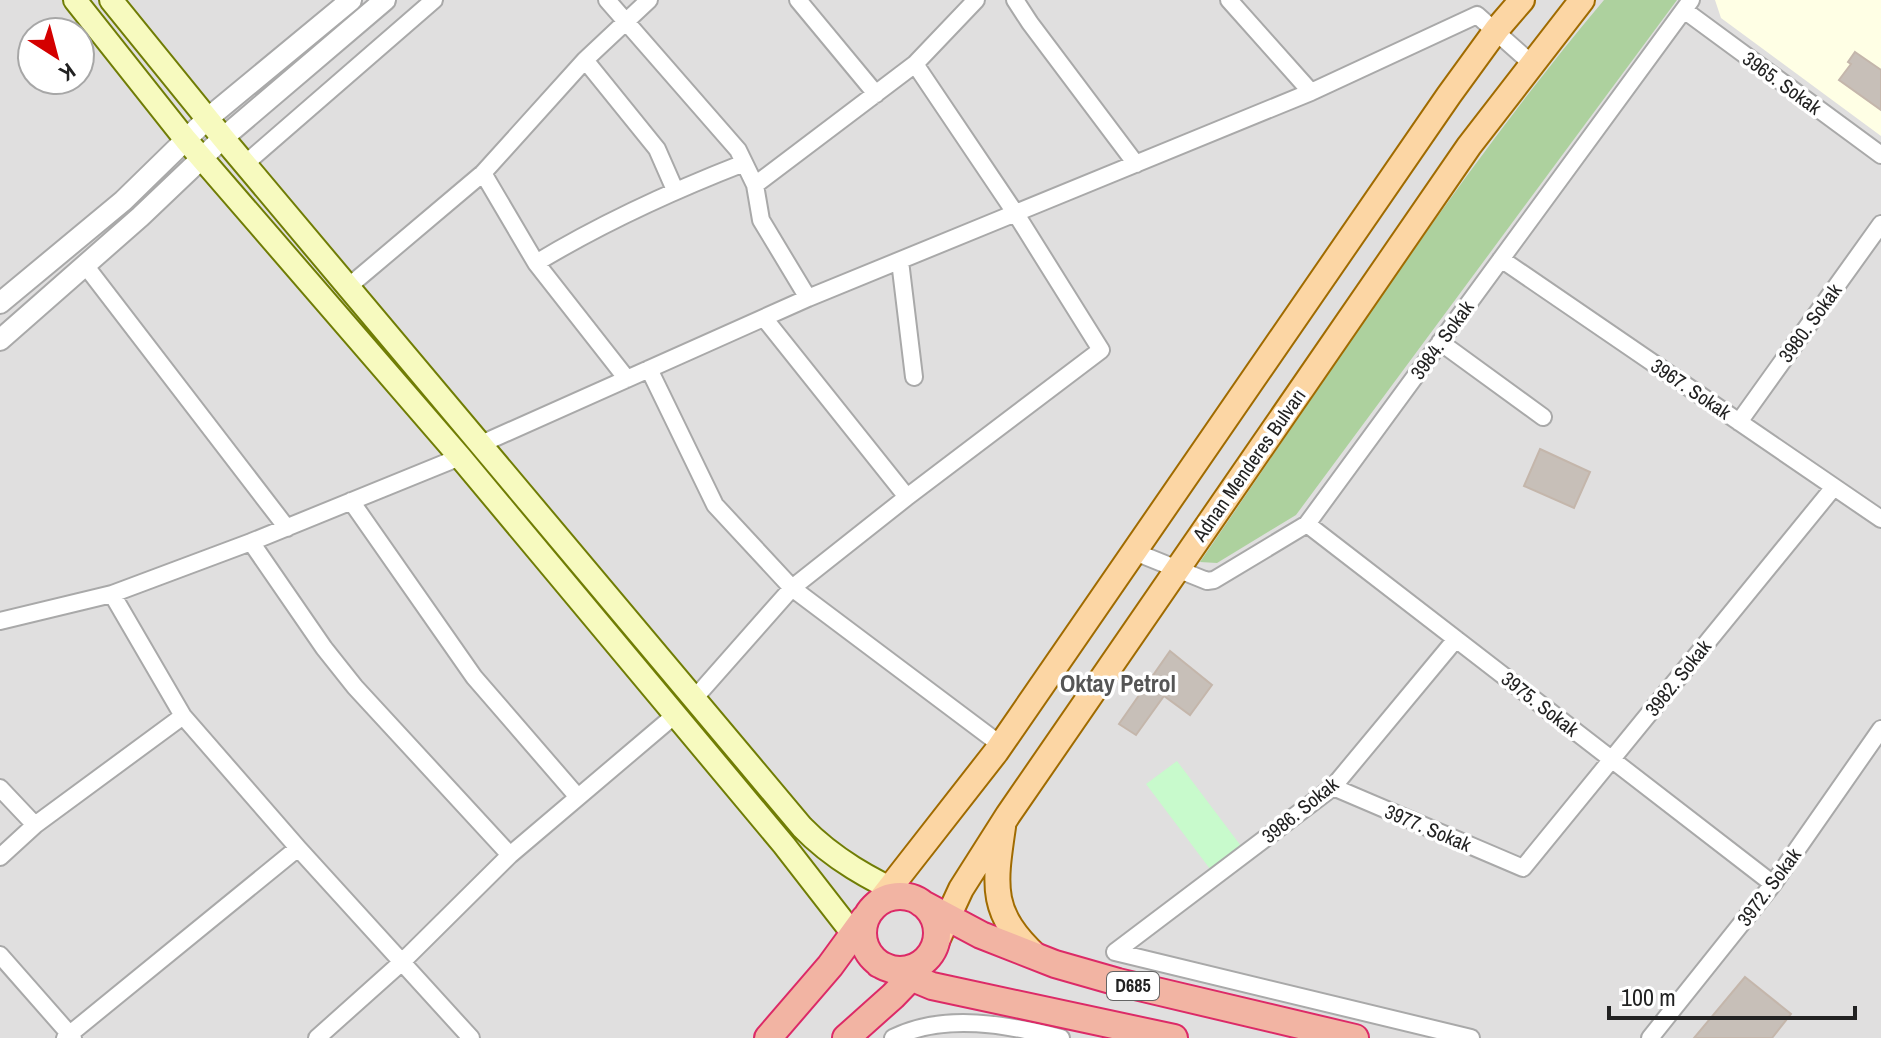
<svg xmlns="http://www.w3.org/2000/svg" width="1881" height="1038" font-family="'Archivo Narrow',sans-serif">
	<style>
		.residential { fill: #e0dfdf; fill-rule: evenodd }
		.education { fill: #ffffe5 }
		.forest { fill: #add19e }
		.park { fill: #c8facc }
		.building { fill: #c7bfb8; stroke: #c4b6ab; stroke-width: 2 }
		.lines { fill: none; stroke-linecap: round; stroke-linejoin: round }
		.minor-casing { stroke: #a9a9a9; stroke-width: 20 }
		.tertiary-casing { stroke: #a9a9a9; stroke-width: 24 }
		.secondary-casing { stroke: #707d05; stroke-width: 26 }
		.primary-casing { stroke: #a06b00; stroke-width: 28 }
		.trunk-casing { stroke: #dc2a67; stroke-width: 30 }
		.minor { stroke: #fff; stroke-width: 16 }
		.tertiary { stroke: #fff; stroke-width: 20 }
		.secondary { stroke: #f7fabf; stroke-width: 22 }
		.primary { stroke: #fcd6a4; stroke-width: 24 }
		.trunk { stroke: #f2b4a3; stroke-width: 26 }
		.labels { text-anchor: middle; stroke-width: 7; stroke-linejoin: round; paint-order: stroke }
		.shield { fill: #fff; stroke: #646464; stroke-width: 2 }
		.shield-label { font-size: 18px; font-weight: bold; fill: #222 }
		.street-label { font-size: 20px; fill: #222; stroke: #fff }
		.quarter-label { font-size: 24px; font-weight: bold; fill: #555; stroke: #fff }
	</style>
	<rect width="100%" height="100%" fill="#f2efe9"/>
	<!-- residential -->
	<path class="residential" d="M 0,0 L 1881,0 L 1881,1038 L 0,1038 ZM 32,32 L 80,32 L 80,80 L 32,80 Z"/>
	<!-- education -->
	<path class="education" d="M 1715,0 L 1881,0 L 1881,136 L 1721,18 Z"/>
	<!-- forest -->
	<path class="forest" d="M 1604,0 L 1677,0 L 1296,515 L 1217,563 L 1200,562 C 1331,372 1456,176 1604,0 Z"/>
	<!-- park -->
	<path class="park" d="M 1177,761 L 1241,846 L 1210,869 L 1146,784 Z"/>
	<!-- building -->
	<path class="building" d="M 1855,52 L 1881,70 L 1881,110 L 1839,80 L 1851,64 L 1848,62 Z
		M 1540,449 L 1590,472 L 1574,508 L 1524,486 Z
		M 1170,651 L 1212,685 L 1190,715 L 1164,696 L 1136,735 L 1119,724 Z
		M 1745,977 L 1791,1014 L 1772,1038 L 1694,1038 Z"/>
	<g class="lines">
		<defs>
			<path id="minor" d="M 607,0 L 738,150 L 755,185 L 761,220 L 808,298
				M 798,0 L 876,94
				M 1015,0 L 1030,23 L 1136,164
				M 1229,0 L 1311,92 L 1477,15 L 1531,63
				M 1684,10 L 1881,155
				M 585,60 L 657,149 L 675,190
				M 245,164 L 434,0
				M 483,173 L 536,263 L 627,379
				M 755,185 L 915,64 L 976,0
				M 1501,259 L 1881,519
				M 900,261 L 914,377
				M 536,263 C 602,223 672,191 744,163
				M 85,265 L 287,528
				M 348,287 L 483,173 L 585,60 L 649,0
				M 764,318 L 907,497
				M 1440,342 L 1543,417
				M 649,369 L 715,505 L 792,588 L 1001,745
				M 1739,422 L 1881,224
				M 481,444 L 808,298 L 1311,92
				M 351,501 L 474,677 L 577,796
				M 1307,524 L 1773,884
				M 251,542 L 324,648 L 355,687 L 510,855
				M 1135,552 L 1207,581 L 1214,580 L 1307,524 L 1691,0
				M 112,594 L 183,716 L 298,848 L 471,1038
				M 0,621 L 112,594 L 251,542 L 460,457
				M 693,700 L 792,588 L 907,497 L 1101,350 L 1016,214 L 915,64
				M 1333,787 L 1523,868 L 1834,487
				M 0,788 L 35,825
				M 0,857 L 35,825 L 183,716
				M 1115,952 L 1333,787 L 1456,639
				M 1115,952 L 1471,1038
				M 0,955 L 73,1038
				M 65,1038 L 298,848
				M 317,1038 L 402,962 L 510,855 L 675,715
				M 893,1038 C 944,1012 1009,1025 1061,1038
				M 1650,1038 L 1773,884 L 1881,729"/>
			<path id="tertiary" d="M 0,303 L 123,201 L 207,119 L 351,0
				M 0,340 L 140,217 L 223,138 L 385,0"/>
			<path id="secondary" d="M 75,0 L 186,140 L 460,457 L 784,845 L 871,957
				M 111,0 L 223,138 L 802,827 C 833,859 871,880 911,898"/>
			<path id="primary" d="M 1003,827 C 994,888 990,913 1037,957
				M 878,903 L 996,752 L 1449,95 L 1497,29 L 1522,0
				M 936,943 L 961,889 L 1008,815 L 1469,146 L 1582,0"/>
			<path id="trunk" d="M863 933a37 37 0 1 1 74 0a37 37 0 1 1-74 0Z
				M 921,903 L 981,935 L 1055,964 L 1118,982 L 1355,1038
				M 879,964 L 932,986 L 1174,1038
				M 768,1038 L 830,966 L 865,918
				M 846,1038 L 893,996 L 919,969"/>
		</defs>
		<!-- minor casing -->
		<use href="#minor" class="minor-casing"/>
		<!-- tertiary casing -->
		<use href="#tertiary" class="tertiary-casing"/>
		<!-- secondary casing -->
		<use href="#secondary" class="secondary-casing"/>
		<!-- primary casing -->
		<use href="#primary" class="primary-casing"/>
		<!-- trunk casing -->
		<use href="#trunk" class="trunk-casing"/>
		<!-- minor -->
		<use href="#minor" class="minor"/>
		<!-- tertiary -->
		<use href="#tertiary" class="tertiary"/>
		<!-- secondary -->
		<use href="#secondary" class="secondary"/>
		<!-- primary -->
		<use href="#primary" class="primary"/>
		<!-- trunk -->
		<use href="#trunk" class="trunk"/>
	</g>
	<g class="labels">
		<!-- shield labels -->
		<rect class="shield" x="1107" y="972" width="52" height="28" rx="6"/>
		<g class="shield-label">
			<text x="1133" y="992">D685</text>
		</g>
		<!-- street labels -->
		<g class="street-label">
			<text transform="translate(1782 83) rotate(36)" y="7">3965. Sokak</text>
			<text transform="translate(1810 323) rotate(-54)" y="7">3980. Sokak</text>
			<text transform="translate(1442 340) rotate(-54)" y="7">3984. Sokak</text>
			<text transform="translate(1691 389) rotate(34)" y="7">3967. Sokak</text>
			<text transform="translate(1249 465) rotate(-55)" y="7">Adnan Menderes Bulvarı</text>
			<text transform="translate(1678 678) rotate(-51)" y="7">3982. Sokak</text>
			<text transform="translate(1540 704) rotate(38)" y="7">3975. Sokak</text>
			<text transform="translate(1300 810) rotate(-39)" y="7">3986. Sokak</text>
			<text transform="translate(1428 828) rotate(23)" y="7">3977. Sokak</text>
			<text transform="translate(1769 887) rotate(-53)" y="7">3972. Sokak</text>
		</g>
		<!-- quarter labels -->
		<g class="quarter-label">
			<text x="1118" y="692">Oktay Petrol</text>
		</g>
	</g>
	<!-- north arrow -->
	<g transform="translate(56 56) rotate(144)"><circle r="38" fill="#ffffff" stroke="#a7a7a7" stroke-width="2"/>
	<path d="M0-6L14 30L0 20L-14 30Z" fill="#d40000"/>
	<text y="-12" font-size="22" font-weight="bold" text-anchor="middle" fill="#222222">K</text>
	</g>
	<!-- scale -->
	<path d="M1609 1006v12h246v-12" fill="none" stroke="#222222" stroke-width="4"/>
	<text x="1621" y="1006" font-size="24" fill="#222222" stroke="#ffffff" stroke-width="6" paint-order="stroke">100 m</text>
</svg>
